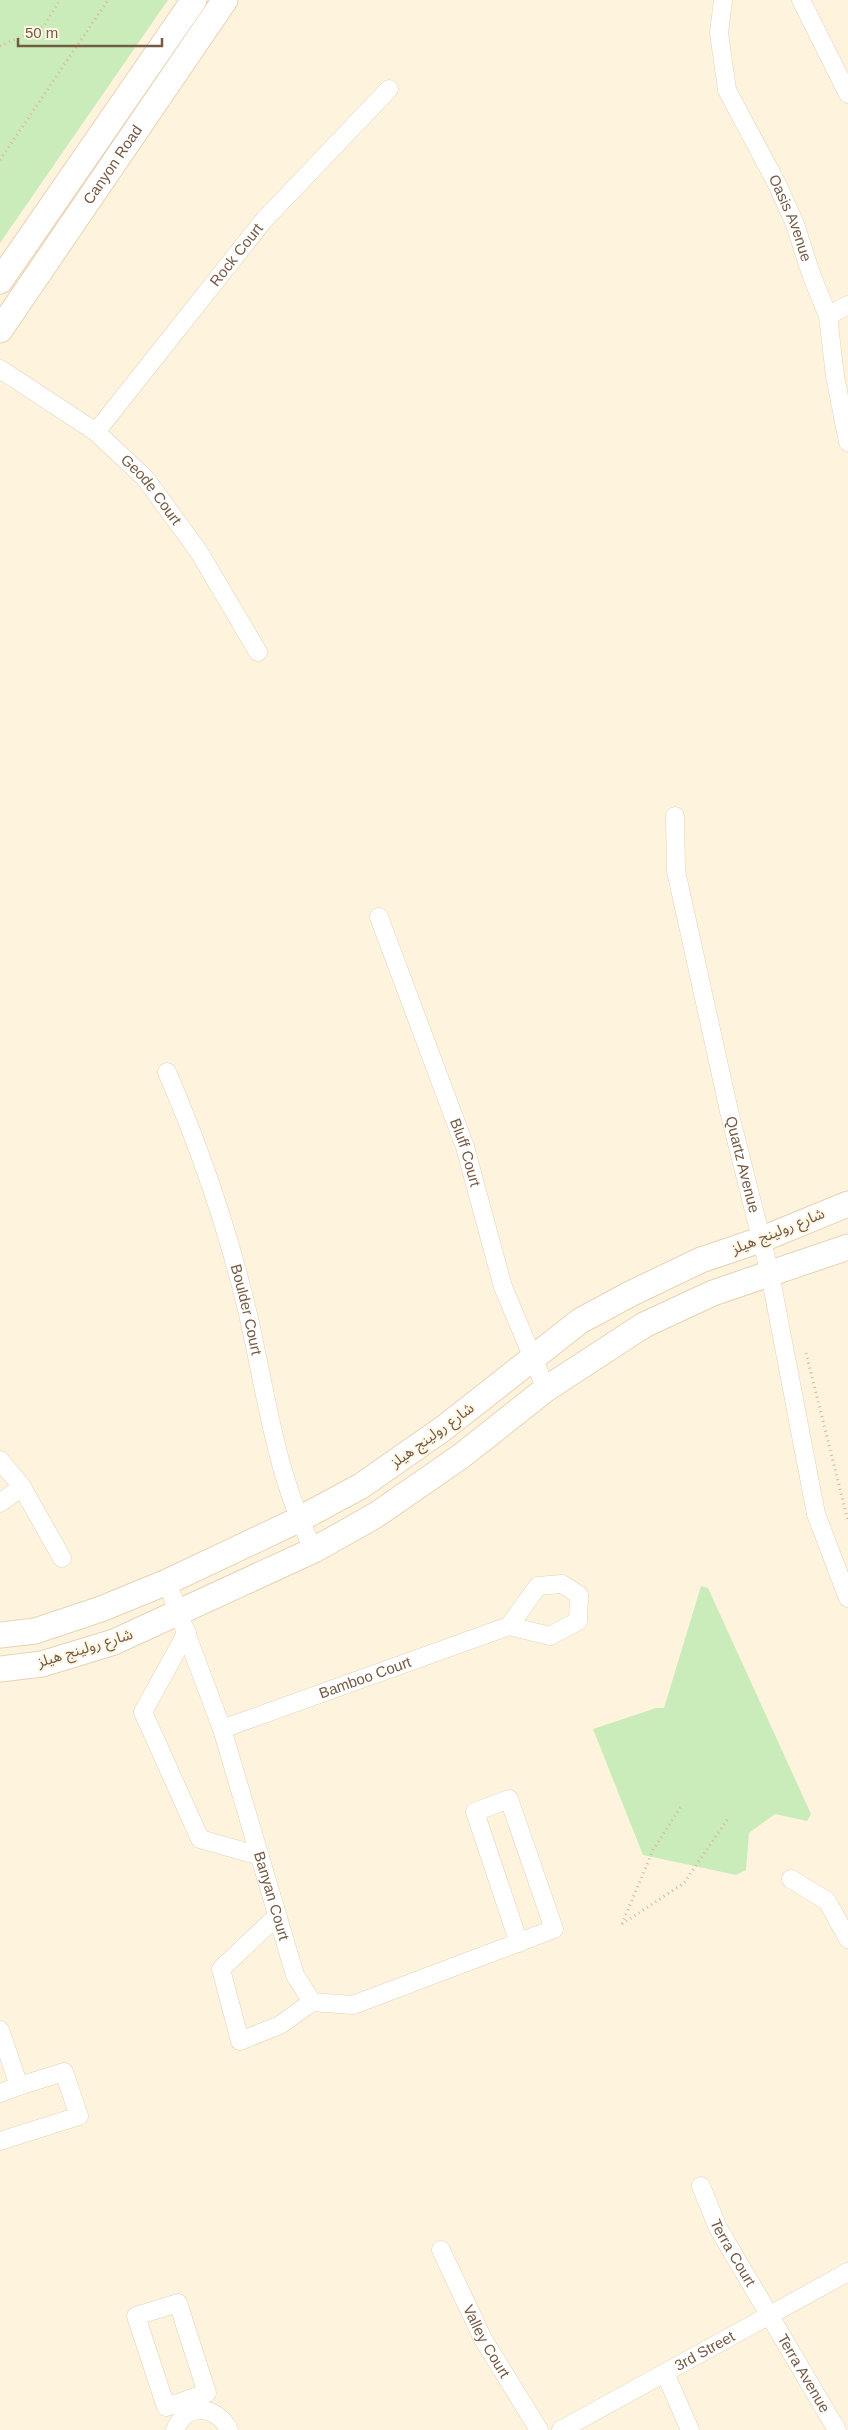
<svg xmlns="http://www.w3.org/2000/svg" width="848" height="2430" font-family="Helvetica,'Noto Sans Arabic',sans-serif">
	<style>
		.green { fill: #caecbb }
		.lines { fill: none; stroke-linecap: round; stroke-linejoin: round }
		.minor-casing { stroke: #e2d0b9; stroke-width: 19 }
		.secondary-casing { stroke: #e8d2b6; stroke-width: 27 }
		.path { stroke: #dab796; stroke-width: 3; stroke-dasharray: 1 4; stroke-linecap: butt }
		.minor { stroke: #fff; stroke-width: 18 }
		.secondary { stroke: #fff; stroke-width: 25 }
		.labels { text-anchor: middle; stroke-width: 4; stroke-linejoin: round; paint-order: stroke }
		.street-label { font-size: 15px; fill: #755a44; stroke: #fff7e5 }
	</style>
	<rect width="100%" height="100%" fill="#fef4dd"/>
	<!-- green -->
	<path class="green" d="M 0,0 L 168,0 L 0,243 Z
		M 701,1586 L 708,1588 L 811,1814 L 807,1821 L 775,1814 L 749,1833 L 746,1870 L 736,1875 L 643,1855 L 593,1729 L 656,1708 L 664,1708 Z"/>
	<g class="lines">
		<defs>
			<g id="minor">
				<path id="s1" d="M 723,0 L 719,33 L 727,90 L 777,184 L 795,224 L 811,274 L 828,316 L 835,376 L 848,442"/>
				<path d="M 801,0 L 848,94"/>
				<path d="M 828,316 L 848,305"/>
				<path id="s2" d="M 0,369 L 96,432 L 145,478 L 199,552 L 258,652"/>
				<path id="s3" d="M 96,432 L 264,220 L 389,89"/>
				<path id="s4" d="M 675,816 L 676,871 L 729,1111 L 770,1274 L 816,1514 L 848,1598"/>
				<path id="s5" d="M 379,917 L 465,1147 L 503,1287 L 546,1389"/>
				<path id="s6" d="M 167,1072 C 201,1151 227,1226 247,1310 C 266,1390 275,1476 314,1550"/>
				<path d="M 0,1460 L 22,1487 L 62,1558"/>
				<path d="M 0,1503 L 22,1487"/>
				<path id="s7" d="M 167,1582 L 222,1729 L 295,1975 L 312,2002 L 353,2005 L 554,1929 L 509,1799 L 475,1812 L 519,1943"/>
				<path d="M 187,1632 L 143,1712 L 200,1839 L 260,1856"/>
				<path id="s8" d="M 222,1729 L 509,1626 L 550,1636 L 578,1621 L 579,1595 L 562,1584 L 538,1586 L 509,1626"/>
				<path d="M 791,1879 L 827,1901 L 848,1939"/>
				<path d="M 277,1916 L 221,1969 L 240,2041 L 280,2025 L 312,2002"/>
				<path d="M 0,2030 L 19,2086 L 0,2093"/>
				<path d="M 0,2141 L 79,2116 L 64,2072 L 19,2086"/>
				<path id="s9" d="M 701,2186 L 718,2228 L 837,2430"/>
				<path id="s10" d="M 441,2250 L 483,2339 L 539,2430"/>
				<path d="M 178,2303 L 207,2393 L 166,2407 L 136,2316 Z"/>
				<path d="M 665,2373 L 690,2430"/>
				<path d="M 175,2430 C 186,2402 217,2405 229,2430"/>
				<path id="s11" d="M 561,2430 L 848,2272"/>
			</g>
			<g id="secondary">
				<path d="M 0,281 L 194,0"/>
				<path id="s12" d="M 0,330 L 225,0"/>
				<path d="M 0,1635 L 35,1631 L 101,1609 L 167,1582 L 298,1520 L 361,1486 L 444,1428 L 580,1321 L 630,1294 L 701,1260 L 760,1240 L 848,1204"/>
				<path d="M 0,1669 L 42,1664 L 114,1642 L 314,1550 L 376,1515 L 460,1457 L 546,1389 L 644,1325 L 713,1293 L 848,1247"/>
			</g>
		</defs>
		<!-- minor casing -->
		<use href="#minor" class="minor-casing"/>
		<!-- secondary casing -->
		<use href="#secondary" class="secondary-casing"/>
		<!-- path -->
		<path class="path" d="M 0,46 L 44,26 L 60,0
			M 0,160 L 108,0
			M 806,1353 L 848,1521
			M 622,1924 L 684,1883 L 729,1817
			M 622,1924 L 653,1850 L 682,1805"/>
		<!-- minor -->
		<use href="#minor" class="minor"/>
		<!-- secondary -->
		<use href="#secondary" class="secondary"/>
	</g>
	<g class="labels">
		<!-- street labels -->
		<g class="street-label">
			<text dy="5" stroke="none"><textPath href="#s12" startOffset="200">Canyon Road</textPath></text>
			<text dy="5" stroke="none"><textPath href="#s1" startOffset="234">Oasis Avenue</textPath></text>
			<text dy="5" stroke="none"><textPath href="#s3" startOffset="226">Rock Court</textPath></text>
			<text dy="5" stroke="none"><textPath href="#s2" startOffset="195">Geode Court</textPath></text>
			<text dy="5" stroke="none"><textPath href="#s5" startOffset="251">Bluff Court</textPath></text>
			<text dy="5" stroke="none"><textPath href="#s4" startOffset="356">Quartz Avenue</textPath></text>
			<text transform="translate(778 1231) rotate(-22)" y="5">شارع رولينج هيلز</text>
			<text dy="5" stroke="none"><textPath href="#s6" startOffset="251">Boulder Court</textPath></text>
			<text transform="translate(432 1435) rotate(-36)" y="5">شارع رولينج هيلز</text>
			<text transform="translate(85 1648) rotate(-17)" y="5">شارع رولينج هيلز</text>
			<text dy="5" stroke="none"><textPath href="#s8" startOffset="152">Bamboo Court</textPath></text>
			<text dy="5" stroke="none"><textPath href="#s7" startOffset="331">Banyan Court</textPath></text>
			<text dy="5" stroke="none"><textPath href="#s9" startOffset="74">Terra Court</textPath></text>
			<text dy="5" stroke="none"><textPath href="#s10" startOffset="102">Valley Court</textPath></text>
			<text dy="5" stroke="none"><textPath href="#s11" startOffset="164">3rd Street</textPath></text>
			<text dy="5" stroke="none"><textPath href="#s9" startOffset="214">Terra Avenue</textPath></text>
		</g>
	</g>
	<!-- scale -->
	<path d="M18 38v8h144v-8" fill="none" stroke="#755a44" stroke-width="2.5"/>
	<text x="25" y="38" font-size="15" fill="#755a44" stroke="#fff7e5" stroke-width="4" paint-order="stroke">50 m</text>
</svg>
